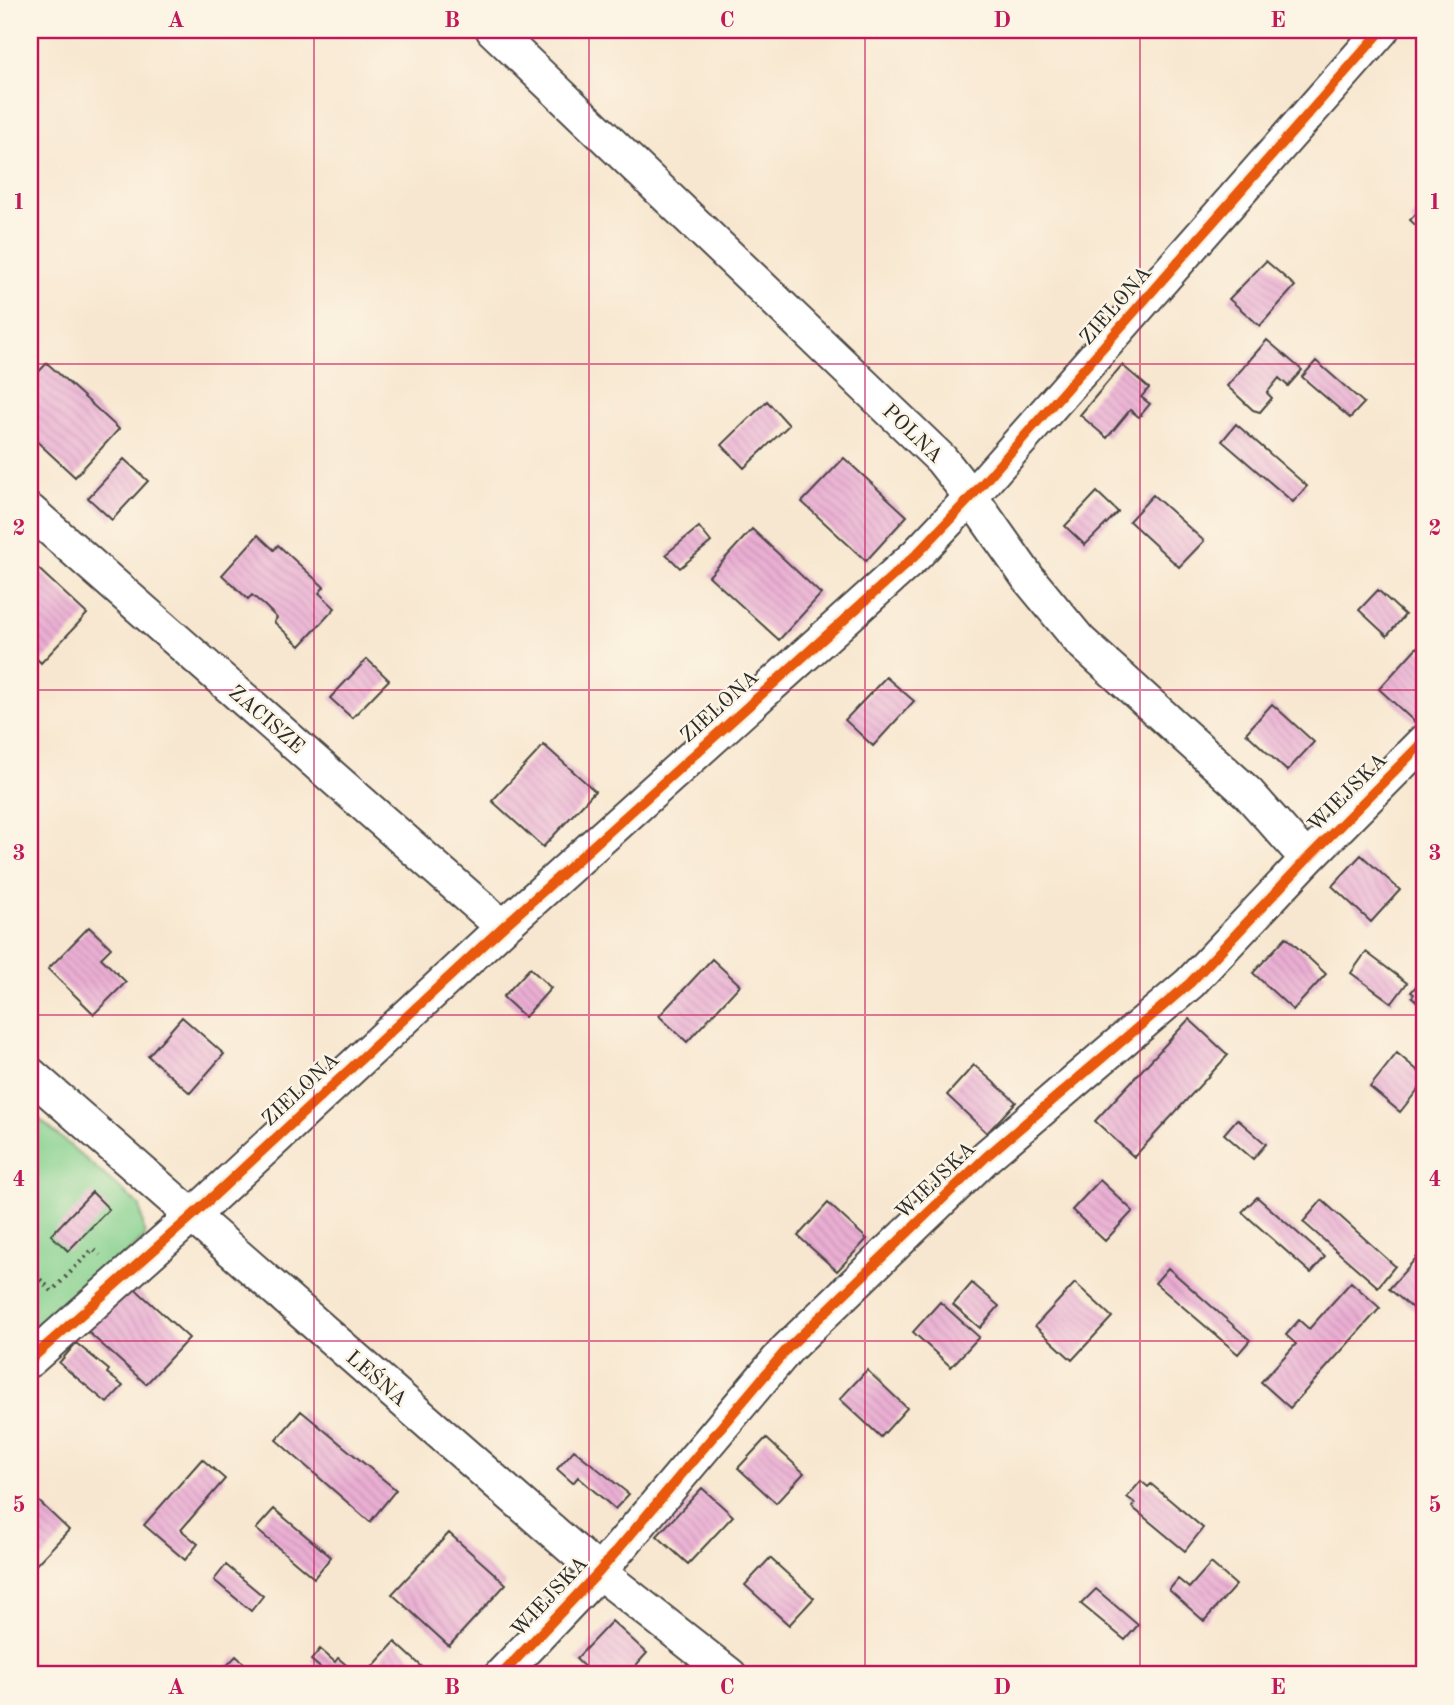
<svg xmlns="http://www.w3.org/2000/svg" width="1454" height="1705" font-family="'Old Standard TT',serif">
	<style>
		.park { fill: #84d08d; stroke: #587e5c; stroke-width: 2 }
		.building { fill: url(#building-back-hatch) }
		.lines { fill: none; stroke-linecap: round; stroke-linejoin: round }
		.street-casing { stroke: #4a4744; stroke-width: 37 }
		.path { stroke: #4a4744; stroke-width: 4.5; stroke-dasharray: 2 5; stroke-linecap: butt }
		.street { stroke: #fff; stroke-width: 33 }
		.cycleway-casing { stroke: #fcf5e5; stroke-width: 15 }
		.cycleway { stroke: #e8590c; stroke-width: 10 }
		.grid { fill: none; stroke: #c2185b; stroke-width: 2; stroke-opacity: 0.55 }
		.labels { text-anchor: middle; stroke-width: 5; stroke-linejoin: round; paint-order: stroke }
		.street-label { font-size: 21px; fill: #2b2b2b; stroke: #fcf5e5 }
		.neatline { fill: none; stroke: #c2185b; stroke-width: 2.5 }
		.grid-label { font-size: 23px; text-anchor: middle; font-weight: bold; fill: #c2185b }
	</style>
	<defs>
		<pattern id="building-back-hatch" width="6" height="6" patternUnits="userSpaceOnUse" patternTransform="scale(1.75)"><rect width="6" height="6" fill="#eaaed3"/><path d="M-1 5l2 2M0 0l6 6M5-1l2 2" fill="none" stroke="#c996b5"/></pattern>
	</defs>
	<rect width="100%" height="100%" fill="#fcf5e5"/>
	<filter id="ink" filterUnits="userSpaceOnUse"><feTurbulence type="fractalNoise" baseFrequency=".0143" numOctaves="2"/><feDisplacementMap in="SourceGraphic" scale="14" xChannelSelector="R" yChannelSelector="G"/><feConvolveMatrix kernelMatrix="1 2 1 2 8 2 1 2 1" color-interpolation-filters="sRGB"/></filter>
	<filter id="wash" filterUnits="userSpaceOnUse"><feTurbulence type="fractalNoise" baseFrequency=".00686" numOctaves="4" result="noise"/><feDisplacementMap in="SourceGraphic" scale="28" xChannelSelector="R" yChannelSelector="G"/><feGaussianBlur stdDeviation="1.57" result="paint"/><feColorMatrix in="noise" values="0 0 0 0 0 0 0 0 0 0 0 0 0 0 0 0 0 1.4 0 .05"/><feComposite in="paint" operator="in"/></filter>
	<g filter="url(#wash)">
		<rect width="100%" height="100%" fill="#f8e7d0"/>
		<!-- park -->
		<path class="park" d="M 30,1111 L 140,1206 L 145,1237 L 30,1340 Z"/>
		<g id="blocks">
			<!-- building -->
			<path class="building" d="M 1424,205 L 1424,233 L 1410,220 Z
				M 1266,261 L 1295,286 L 1260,326 L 1229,299 Z
				M 1267,340 L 1302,370 L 1288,386 L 1279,378 L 1267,393 L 1272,398 L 1260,412 L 1253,410 L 1227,386 Z
				M 1316,361 L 1364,403 L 1350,418 L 1302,377 Z
				M 47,363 L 119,429 L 75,477 L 30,435 L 30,381 Z
				M 1122,365 L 1149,388 L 1141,397 L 1150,404 L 1139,417 L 1130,410 L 1107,438 L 1080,415 Z
				M 767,401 L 789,425 L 744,468 L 722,445 Z
				M 1236,424 L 1307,486 L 1293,502 L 1222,441 Z
				M 844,458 L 907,516 L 866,561 L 802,502 Z
				M 124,459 L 148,481 L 112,520 L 88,498 Z
				M 1097,492 L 1118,512 L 1085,545 L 1065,526 Z
				M 1153,495 L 1204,541 L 1179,567 L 1129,521 Z
				M 699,527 L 711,542 L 680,568 L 666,554 Z
				M 752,529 L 821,594 L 779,640 L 709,576 Z
				M 258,535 L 274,550 L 278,545 L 324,587 L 319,593 L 335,608 L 300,646 L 274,622 L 277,618 L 265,606 L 252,595 L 248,599 L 222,575 Z
				M 30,561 L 87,614 L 41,663 L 30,652 Z
				M 1378,590 L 1405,615 L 1387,636 L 1359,610 Z
				M 1417,647 L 1424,654 L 1424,718 L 1418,725 L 1379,689 Z
				M 367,659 L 389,680 L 352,718 L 330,698 Z
				M 886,677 L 914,701 L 873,746 L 845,720 Z
				M 1272,704 L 1314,742 L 1287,771 L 1246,733 Z
				M 544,745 L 595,791 L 543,847 L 492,801 Z
				M 1361,855 L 1400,890 L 1371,922 L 1332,886 Z
				M 89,927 L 111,948 L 101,958 L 126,982 L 94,1014 L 48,969 Z
				M 1286,937 L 1326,974 L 1293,1010 L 1253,973 Z
				M 1366,952 L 1407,983 L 1392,1003 L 1351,973 Z
				M 712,959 L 740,985 L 687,1042 L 659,1016 Z
				M 530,968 L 551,988 L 525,1017 L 503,997 Z
				M 1424,977 L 1424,1008 L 1412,997 L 1414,994 L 1411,992 Z
				M 182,1017 L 224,1054 L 190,1093 L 148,1056 Z
				M 1189,1019 L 1228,1055 L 1134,1157 L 1095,1121 Z
				M 1397,1053 L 1424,1076 L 1424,1082 L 1400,1112 L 1370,1087 Z
				M 974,1065 L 1016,1102 L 987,1133 L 947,1095 Z
				M 1237,1119 L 1266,1144 L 1253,1159 L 1224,1134 Z
				M 1100,1180 L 1133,1211 L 1105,1241 L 1072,1210 Z
				M 92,1192 L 109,1209 L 68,1251 L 51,1235 Z
				M 1257,1197 L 1325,1257 L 1311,1273 L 1242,1212 Z
				M 1322,1200 L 1395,1266 L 1378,1287 L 1303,1222 Z
				M 828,1203 L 867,1239 L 837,1271 L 798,1236 Z
				M 1424,1249 L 1424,1302 L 1416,1311 L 1389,1289 Z
				M 1168,1268 L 1250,1340 L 1238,1354 L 1155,1283 Z
				M 1351,1282 L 1380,1308 L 1290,1408 L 1261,1382 L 1296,1344 L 1286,1335 L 1299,1320 L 1309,1329 Z
				M 972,1283 L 999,1306 L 980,1328 L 953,1305 Z
				M 1075,1283 L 1112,1317 L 1072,1360 L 1035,1326 Z
				M 130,1284 L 189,1338 L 146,1384 L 87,1331 Z
				M 940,1302 L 979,1337 L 951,1367 L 913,1332 Z
				M 76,1343 L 109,1370 L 107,1373 L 123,1386 L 107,1403 L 59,1363 Z
				M 867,1370 L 907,1408 L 881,1437 L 840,1399 Z
				M 301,1411 L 396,1490 L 370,1522 L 276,1440 Z
				M 766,1438 L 804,1473 L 776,1503 L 738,1468 Z
				M 574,1450 L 629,1494 L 615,1509 L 578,1477 L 573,1483 L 557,1469 Z
				M 202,1459 L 225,1479 L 181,1530 L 198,1544 L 185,1560 L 144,1525 Z
				M 1141,1481 L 1148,1487 L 1151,1484 L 1203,1528 L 1185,1551 L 1132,1507 L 1135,1503 L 1127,1497 Z
				M 702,1488 L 733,1516 L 688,1564 L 657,1536 Z
				M 30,1493 L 69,1530 L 30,1571 Z
				M 274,1509 L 331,1557 L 314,1578 L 256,1529 Z
				M 449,1533 L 506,1584 L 449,1646 L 392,1594 Z
				M 770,1558 L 814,1598 L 789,1625 L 745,1585 Z
				M 1211,1563 L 1236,1585 L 1204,1621 L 1169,1590 L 1178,1579 L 1189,1588 Z
				M 226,1565 L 263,1596 L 251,1611 L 214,1580 Z
				M 1096,1589 L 1138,1625 L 1125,1640 L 1081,1604 Z
				M 612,1621 L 647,1653 L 627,1675 L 593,1675 L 576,1659 Z
				M 395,1642 L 431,1675 L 365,1675 Z
				M 320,1649 L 335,1662 L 338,1658 L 358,1675 L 329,1675 L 311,1660 Z
				M 236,1656 L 257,1675 L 218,1675 Z"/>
		</g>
	</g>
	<g filter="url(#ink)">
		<use href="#blocks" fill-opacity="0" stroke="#4a4744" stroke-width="2"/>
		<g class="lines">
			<defs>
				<path id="street" d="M 493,30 L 941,459 L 971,497 L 1028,578 L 1080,641 L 1248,793 L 1307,859
					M 30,511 L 503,927
					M 30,1074 L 599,1572 L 730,1675
					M 30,1360 L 191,1217 L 503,927 L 916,555 L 971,497 L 1382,30
					M 501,1675 L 599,1572 L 787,1349 L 987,1156 L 1190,983 L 1307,859 L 1424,741"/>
			</defs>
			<!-- street casing -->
			<use href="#street" class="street-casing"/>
			<!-- path -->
			<path class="path" d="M 30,1270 L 52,1291 L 93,1249 L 100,1255"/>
			<!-- street -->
			<use href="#street" class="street"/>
			<defs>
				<path id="cycleway" d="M 30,1360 L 191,1217 L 503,927 L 916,555 L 971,497 L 1382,30
					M 501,1675 L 599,1572 L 787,1349 L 987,1156 L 1190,983 L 1307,859 L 1424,741"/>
			</defs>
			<!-- cycleway casing -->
			<use href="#cycleway" class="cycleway-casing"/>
			<!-- cycleway -->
			<use href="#cycleway" class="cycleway"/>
		</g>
	</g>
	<!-- grid -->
	<path class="grid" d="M 314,30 L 314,1675M 589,30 L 589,1675M 865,30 L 865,1675M 1140,30 L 1140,1675M 30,364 L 1424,364M 30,690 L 1424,690M 30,1015 L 1424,1015M 30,1341 L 1424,1341"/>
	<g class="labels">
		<!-- street labels -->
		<g class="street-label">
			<text transform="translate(1115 305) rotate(-49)" y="7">ZIELONA</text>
			<text transform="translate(913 433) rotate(44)" y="7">POLNA</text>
			<text transform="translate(719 706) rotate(-42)" y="7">ZIELONA</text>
			<text transform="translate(267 719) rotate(41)" y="7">ZACISZE</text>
			<text transform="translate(1347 792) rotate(-45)" y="7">WIEJSKA</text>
			<text transform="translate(300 1089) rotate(-43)" y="7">ZIELONA</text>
			<text transform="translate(935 1180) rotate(-44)" y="7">WIEJSKA</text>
			<text transform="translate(377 1378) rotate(41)" y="7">LEŚNA</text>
			<text transform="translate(549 1596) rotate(-47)" y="7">WIEJSKA</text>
		</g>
	</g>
	<!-- margin -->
	<rect width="1454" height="1705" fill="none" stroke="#fcf5e5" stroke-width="77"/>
	<rect x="38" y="38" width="1378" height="1628" class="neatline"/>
	<g class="grid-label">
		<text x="176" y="27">A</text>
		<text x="452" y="27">B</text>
		<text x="727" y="27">C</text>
		<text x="1002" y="27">D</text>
		<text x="1278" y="27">E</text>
		<text x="19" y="209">1</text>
		<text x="1435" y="209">1</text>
		<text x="19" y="535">2</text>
		<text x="1435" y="535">2</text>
		<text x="19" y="860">3</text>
		<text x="1435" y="860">3</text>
		<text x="19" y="1186">4</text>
		<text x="1435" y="1186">4</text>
		<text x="19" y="1512">5</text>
		<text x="1435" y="1512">5</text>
		<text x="176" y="1694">A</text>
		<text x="452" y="1694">B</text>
		<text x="727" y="1694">C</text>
		<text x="1002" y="1694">D</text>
		<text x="1278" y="1694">E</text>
	</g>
</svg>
